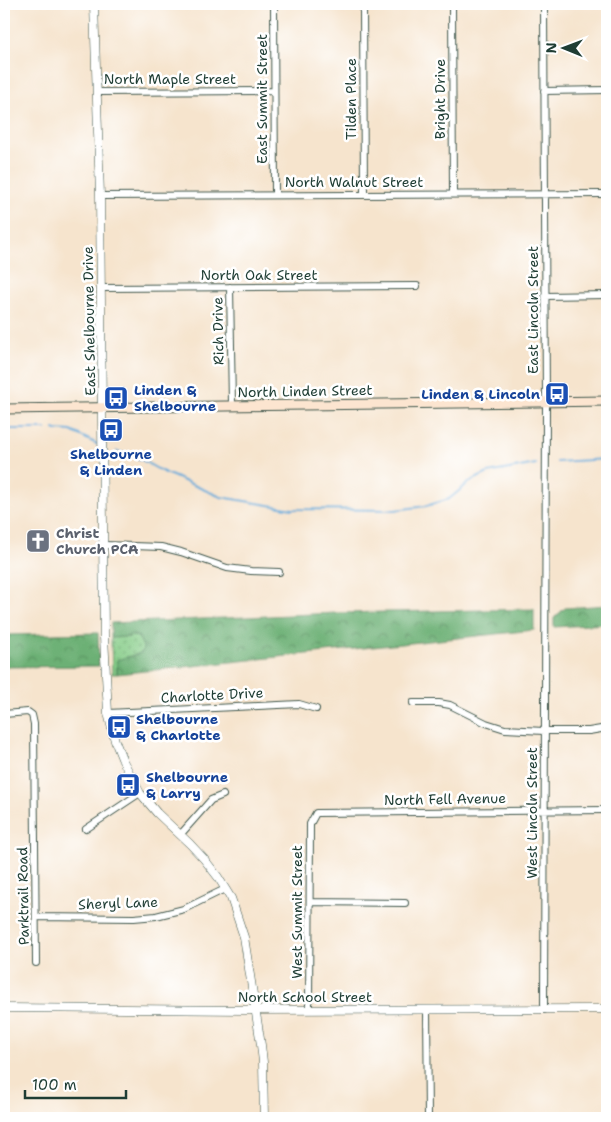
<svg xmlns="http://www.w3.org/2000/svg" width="611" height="1122" font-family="'Shantell Sans',sans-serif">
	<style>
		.grass { fill: url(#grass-dots); stroke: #52845e }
		.forest { fill: url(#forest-crowns); stroke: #467654 }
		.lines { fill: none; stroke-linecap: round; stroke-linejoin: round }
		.stream { stroke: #63aada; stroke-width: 2 }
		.minor-casing { stroke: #3f564b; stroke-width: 8 }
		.tertiary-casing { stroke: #3f564b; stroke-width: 9 }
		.secondary-casing { stroke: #3f564b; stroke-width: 11 }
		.minor { stroke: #fff; stroke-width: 6 }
		.tertiary { stroke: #fff; stroke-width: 8 }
		.secondary { stroke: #fce5d0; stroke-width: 9 }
		.labels { text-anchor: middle; stroke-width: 5; stroke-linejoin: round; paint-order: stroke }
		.street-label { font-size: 14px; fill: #1f3d34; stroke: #fff }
		.transit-label { font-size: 14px; font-weight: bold; fill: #164399; stroke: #fff; text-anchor: start }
		.worship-label { font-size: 14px; font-weight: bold; fill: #5b616d; stroke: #fff; text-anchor: start }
	</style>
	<defs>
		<pattern id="grass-dots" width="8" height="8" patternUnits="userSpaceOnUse" patternTransform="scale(1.25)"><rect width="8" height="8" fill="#85cc87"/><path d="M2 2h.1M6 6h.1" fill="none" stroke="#6ca76f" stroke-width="1.8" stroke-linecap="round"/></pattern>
		<pattern id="forest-crowns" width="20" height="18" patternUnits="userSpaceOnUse" patternTransform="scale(1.25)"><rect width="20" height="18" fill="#6cb074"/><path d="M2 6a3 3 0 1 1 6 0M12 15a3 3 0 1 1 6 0" fill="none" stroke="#589060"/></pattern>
	</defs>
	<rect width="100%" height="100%" fill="#fff"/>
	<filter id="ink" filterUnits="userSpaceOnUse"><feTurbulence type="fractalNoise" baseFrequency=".02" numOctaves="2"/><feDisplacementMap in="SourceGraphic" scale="10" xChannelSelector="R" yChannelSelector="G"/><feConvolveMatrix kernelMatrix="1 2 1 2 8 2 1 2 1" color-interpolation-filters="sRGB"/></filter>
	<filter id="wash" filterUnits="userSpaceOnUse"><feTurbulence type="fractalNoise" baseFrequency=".0096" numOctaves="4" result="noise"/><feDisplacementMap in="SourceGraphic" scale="20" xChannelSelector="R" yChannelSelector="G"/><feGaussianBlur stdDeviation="1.12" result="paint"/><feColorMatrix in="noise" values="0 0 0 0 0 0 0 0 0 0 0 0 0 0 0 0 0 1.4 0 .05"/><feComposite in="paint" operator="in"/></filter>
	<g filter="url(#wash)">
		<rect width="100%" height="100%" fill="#f6e4cd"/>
		<!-- grass -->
		<path class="grass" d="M 138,636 L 144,649 L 141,653 L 117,660 L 117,674 L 112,674 L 111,638 Z"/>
		<!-- forest -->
		<path class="forest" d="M 607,605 L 607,624 L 554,627 L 554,618 L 565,608 Z
			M 534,609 L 534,630 L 117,674 L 117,660 L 141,653 L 144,649 L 138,636 L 111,638 L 111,623 L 336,613 Z
			M 98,633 L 99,666 L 4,667 L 4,635 Z"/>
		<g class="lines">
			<!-- stream -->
			<path class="stream" d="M 4,429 L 46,429
				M 54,429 L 56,430 L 71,431 L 97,444
				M 117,451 L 140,459 L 161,471 L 221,497 L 293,509 L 395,510 L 426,506 L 449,499 L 471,481 L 488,473 L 536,464
				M 557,462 L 607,459"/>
		</g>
	</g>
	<g filter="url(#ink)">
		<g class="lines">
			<defs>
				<path id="minor" d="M 274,4 L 275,195
					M 363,4 L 364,194
					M 452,4 L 453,194
					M 544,91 L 607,90
					M 97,92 L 274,91
					M 100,196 L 607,194
					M 230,287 L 232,405
					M 101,288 L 417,286
					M 545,296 L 607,295
					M 105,545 L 161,547 L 181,552 L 227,568 L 251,571 L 279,572
					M 413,703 L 439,703 L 450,705 L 486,723 L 505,729 L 544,731 L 589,731 L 607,728
					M 108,713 L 299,704 L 316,709
					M 4,714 L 28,712 L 32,715 L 34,724 L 36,963
					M 86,829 L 140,793
					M 180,835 L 211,800 L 223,795
					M 310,902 L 405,903
					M 36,917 L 134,918 L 156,916 L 184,909 L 225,889
					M 309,1009 L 310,824 L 316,813 L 607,810
					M 427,1009 L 428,1118
					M 544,1010 L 546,402 L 544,4"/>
				<path id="tertiary" d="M 94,4 L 100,196 L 104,637 L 108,713 L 115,741 L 123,761 L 140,793 L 157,813 L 190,844 L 204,859 L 218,877 L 231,898 L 244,937 L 261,1045 L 263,1062 L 264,1118
					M 4,1008 L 246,1010 L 607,1009"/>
				<path id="secondary" d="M 4,409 L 607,401"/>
			</defs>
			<!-- minor casing -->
			<use href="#minor" class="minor-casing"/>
			<!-- tertiary casing -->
			<use href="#tertiary" class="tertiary-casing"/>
			<!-- secondary casing -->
			<use href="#secondary" class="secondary-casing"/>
			<!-- minor -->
			<use href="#minor" class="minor"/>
			<!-- tertiary -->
			<use href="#tertiary" class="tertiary"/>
			<!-- secondary -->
			<use href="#secondary" class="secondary"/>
		</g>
	</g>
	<!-- icons -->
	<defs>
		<symbol id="bus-square" viewBox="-11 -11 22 22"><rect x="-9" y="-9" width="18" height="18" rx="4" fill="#1a4fb4" stroke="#fff"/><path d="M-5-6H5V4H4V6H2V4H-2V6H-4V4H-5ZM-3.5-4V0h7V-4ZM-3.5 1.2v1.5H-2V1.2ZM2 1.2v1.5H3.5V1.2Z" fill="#fff"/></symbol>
		<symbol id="church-square" viewBox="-11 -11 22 22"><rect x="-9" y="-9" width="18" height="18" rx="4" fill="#6b7280" stroke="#fff"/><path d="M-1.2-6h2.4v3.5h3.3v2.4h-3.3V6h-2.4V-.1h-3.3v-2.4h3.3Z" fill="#fff"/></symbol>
	</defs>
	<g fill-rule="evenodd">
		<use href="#bus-square" x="543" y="380" width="28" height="28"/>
		<use href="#bus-square" x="102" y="384" width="28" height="28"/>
		<use href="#bus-square" x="97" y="416" width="28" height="28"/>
		<use href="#church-square" x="24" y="527" width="28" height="28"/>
		<use href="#bus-square" x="105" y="713" width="28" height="28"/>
		<use href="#bus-square" x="114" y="771" width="28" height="28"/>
	</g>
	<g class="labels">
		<!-- street labels -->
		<g class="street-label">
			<text x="170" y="84">North Maple Street</text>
			<text transform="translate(262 99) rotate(-90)" y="5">East Summit Street</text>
			<text transform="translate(351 99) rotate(-90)" y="5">Tilden Place</text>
			<text transform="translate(440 99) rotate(-90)" y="5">Bright Drive</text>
			<text x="354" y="187">North Walnut Street</text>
			<text x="259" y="280">North Oak Street</text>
			<text transform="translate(533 310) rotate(-90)" y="5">East Lincoln Street</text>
			<text transform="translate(89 321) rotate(-91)" y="5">East Shelbourne Drive</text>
			<text transform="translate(218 331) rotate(-91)" y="5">Rich Drive</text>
			<text transform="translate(305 391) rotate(-1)" y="5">North Linden Street</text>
			<text transform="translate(212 695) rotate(-3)" y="5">Charlotte Drive</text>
			<text transform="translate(445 799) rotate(-1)" y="5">North Fell Avenue</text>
			<text transform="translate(532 813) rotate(-90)" y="5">West Lincoln Street</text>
			<text transform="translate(23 896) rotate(-91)" y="5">Parktrail Road</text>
			<text transform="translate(118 903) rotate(-2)" y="5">Sheryl Lane</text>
			<text transform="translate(297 912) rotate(-90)" y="5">West Summit Street</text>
			<text x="305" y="1002">North School Street</text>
		</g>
		<!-- transit labels -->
		<g class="transit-label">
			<text x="134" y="395">Linden &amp;<tspan x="134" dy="16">Shelbourne</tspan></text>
			<text x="540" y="399" text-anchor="end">Linden &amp; Lincoln</text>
			<text x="111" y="459" text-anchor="middle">Shelbourne<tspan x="111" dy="16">&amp; Linden</tspan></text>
			<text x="136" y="724">Shelbourne<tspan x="136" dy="16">&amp; Charlotte</tspan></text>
			<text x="146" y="782">Shelbourne<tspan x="146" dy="16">&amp; Larry</tspan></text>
		</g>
		<!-- worship labels -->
		<g class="worship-label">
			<text x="56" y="538">Christ<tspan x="56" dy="16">Church PCA</tspan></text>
		</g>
	</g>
	<!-- margin -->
	<rect width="611" height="1122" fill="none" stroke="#fff" stroke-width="20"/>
	<!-- north arrow -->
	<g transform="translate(564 48) rotate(271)" stroke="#ffffff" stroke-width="4" paint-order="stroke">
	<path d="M0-4L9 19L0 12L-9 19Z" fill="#1f3d34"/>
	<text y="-8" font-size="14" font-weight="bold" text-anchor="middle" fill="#1f3d34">N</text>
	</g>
	<!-- scale -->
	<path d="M25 1090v8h101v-8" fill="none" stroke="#1f3d34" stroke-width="2.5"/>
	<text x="32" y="1090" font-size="15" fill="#1f3d34" stroke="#ffffff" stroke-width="4" paint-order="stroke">100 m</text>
</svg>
